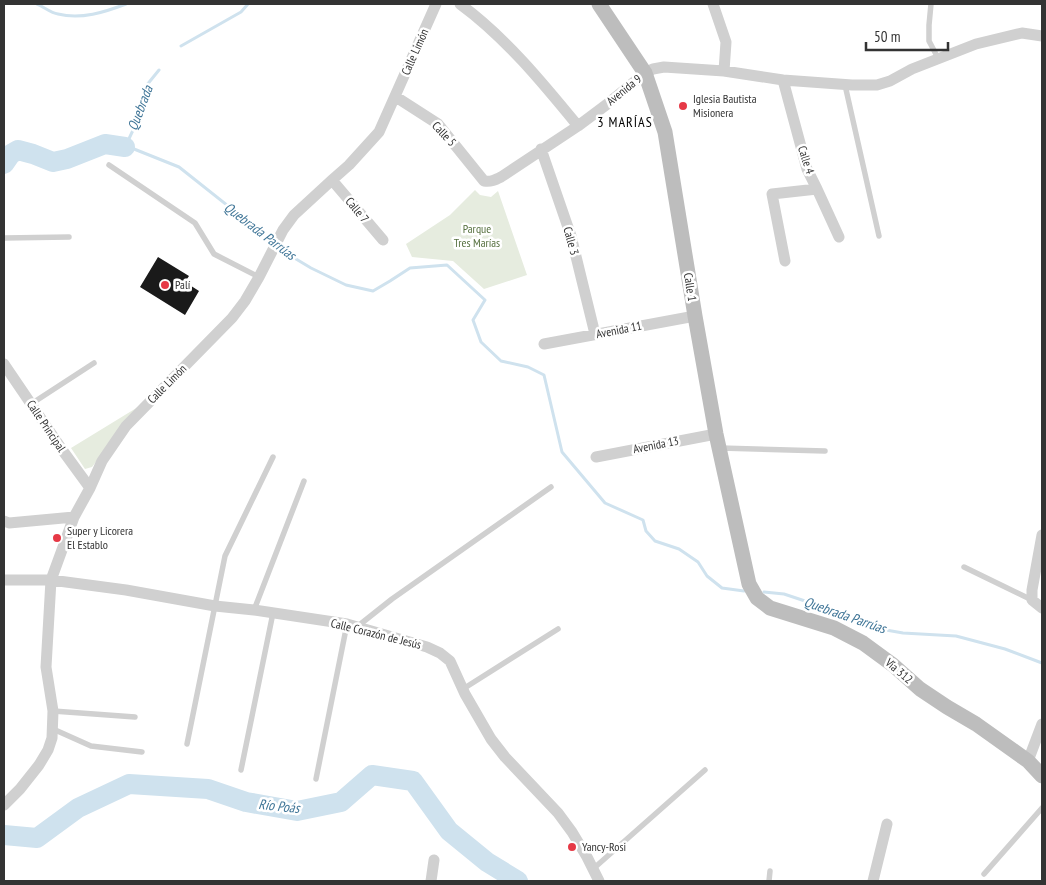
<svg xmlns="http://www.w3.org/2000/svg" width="1046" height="885" font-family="'PT Sans Narrow',sans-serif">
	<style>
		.green { fill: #e6ecdf }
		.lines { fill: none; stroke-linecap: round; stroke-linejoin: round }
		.stream { stroke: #cfe2ee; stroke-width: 3 }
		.river { stroke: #cfe2ee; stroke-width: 20 }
		.building { fill: #1a1a1a }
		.lane { stroke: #d0d0d0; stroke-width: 5.5 }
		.street { stroke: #d0d0d0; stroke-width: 11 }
		.secondary { stroke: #bdbdbd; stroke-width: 15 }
		.poi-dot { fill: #e63946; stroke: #fff; stroke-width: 2 }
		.labels { text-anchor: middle; stroke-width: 5; stroke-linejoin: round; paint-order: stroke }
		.street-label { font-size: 12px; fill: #333; stroke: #fff }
		.poi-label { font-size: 12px; fill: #333; stroke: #fff; text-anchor: start }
		.park-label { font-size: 12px; fill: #56703f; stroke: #fff }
		.water-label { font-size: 14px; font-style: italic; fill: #3f7597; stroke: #fff }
		.neighbourhood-label { font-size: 14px; letter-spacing: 1px; fill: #000; stroke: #fff }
	</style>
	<rect width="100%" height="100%" fill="#fff"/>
	<!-- green -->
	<path class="green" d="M 475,190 L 480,195 L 491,197 L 498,191 L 527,275 L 484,289 L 453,261 L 412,257 L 406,244 L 450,215 Z
		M 138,407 L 92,467 L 85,469 L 71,448 Z"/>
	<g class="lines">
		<!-- stream -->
		<path class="stream" d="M 37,4 C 44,7 51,13 58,14 C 81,20 105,12 126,4
			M 181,46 L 241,12 L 248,4
			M 159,70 L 146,86 L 136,124 L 125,147 L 134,149 L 179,167 L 291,256 L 311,268 L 346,285 L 373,291 L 390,281 L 410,268 L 447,265 L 485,300 L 473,320 L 481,342 L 501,361 L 528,367 L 544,375 L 562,452 L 605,503 L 643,520 L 646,531 L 655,541 L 679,549 L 698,562 L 707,576 L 722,588 L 744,591
			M 764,592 L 784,594 L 805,601 L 846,619 L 886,630 L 903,633 L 956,636 L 1005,649 L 1042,663"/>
		<!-- river -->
		<path class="river" d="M 4,164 L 11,154 L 18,150 L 33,154 L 53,162 L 67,159 L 105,144 L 125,147
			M 4,835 L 37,838 L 78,808 L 129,784 L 208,789 L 246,802 L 297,811 L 341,802 L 372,775 L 413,781 L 449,831 L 487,862 L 518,881"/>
	</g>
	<!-- building -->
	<path class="building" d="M 158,257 L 189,276 L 185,282 L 199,291 L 185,315 L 140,287 Z"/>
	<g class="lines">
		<!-- lane -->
		<path class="lane" d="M 931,4 L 929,25 L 929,41 L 938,58
			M 845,85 L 879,236
			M 109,165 L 195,223 L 214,254 L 259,277
			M 4,238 L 69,237
			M 31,404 L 94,363
			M 720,448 L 825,451
			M 964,567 L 1032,600
			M 254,610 L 304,481
			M 358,626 L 392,599 L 551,487
			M 463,689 L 558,629
			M 53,711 L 135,717
			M 53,729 L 91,746 L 142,752
			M 187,744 L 225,556 L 273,457
			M 241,770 L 273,613
			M 316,779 L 347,624
			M 593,869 L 705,770
			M 984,874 L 1042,808
			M 769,881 L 770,871"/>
		<!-- street -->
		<path class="street" d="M 460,4 C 505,37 542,82 578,126
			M 713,4 L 726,42 L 724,71
			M 783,80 L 807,169 L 817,189 L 839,237
			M 396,97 L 438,124 L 484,181 C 491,182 495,180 501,177 L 578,126 L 606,105 L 645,73 L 653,69 L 664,67 L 724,71 L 783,80 L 852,85 L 877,85 L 890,81 L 912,69 L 976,44 L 1022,33 L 1042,36
			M 541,149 L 571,236 L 595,334
			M 332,180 L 383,240
			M 785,261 L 772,194 L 817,189
			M 544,344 L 695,316
			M 4,364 L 63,451 L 90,488
			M 596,457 L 716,434
			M 4,521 L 9,523 L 74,517
			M 1042,535 L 1032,590 L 1032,600 L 1042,608
			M 4,580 L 51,580 L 126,590 L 215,606 L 254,610 L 347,624 L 427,647 L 440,653 L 450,661 L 465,694 L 491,739 L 505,757 L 558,813 L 572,832 L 587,857 L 599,881
			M 1028,761 L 1042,724
			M 4,805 L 20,789 L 39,765 L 48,750 L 52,738 L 53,711 L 46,667 L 51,580 L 74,517 L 90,488 L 102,461 L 126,426 L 232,318 L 245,301 L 259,277 L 283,230 L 294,215 L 332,180 L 349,165 L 379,132 L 436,4
			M 431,881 L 434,860
			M 873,881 L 887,824"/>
		<!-- secondary -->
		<path class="secondary" d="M 599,4 L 645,73 L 665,132 L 695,316 L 716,434 L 749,584 L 757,598 L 770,608 L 834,628 L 863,643 L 893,665 L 920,689 L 947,707 L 976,724 L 1028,761 L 1042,776"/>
	</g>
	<!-- markers -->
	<g class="poi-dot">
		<circle cx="683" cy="106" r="5"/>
		<circle cx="165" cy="285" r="5"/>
		<circle cx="57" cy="538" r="5"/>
		<circle cx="572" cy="847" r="5"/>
	</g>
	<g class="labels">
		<!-- street labels -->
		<g class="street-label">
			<text transform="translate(415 52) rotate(-66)" y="4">Calle Limón</text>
			<text transform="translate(624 90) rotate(-39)" y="4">Avenida 9</text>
			<text transform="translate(444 134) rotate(47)" y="4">Calle 5</text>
			<text transform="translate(806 160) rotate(72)" y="4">Calle 4</text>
			<text transform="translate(357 210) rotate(50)" y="4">Calle 7</text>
			<text transform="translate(571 241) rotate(74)" y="4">Calle 3</text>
			<text transform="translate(690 287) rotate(81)" y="4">Calle 1</text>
			<text transform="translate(619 330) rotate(-11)" y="4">Avenida 11</text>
			<text transform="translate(167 384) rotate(-45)" y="4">Calle Limón</text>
			<text transform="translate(46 426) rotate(56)" y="4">Calle Principal</text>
			<text transform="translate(656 445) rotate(-11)" y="4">Avenida 13</text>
			<text transform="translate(376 634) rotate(14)" y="4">Calle Corazón de Jesús</text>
			<text transform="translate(899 671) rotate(40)" y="4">Vía 312</text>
		</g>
		<!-- poi labels -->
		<g class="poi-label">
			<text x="693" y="103">Iglesia Bautista<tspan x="693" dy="14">Misionera</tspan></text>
			<text x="175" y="289">Palí</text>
			<text x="67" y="535">Super y Licorera<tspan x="67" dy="14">El Establo</tspan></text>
			<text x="582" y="851">Yancy-Rosi</text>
		</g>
		<!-- park labels -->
		<g class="park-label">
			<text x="477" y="233">Parque<tspan x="477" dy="14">Tres Marías</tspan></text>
		</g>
		<!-- water labels -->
		<g class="water-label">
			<text transform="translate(140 108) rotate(-69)" y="5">Quebrada</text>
			<text transform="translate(260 231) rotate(37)" y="5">Quebrada Parrúas</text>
			<text transform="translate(845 615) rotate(19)" y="5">Quebrada Parrúas</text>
			<text transform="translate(279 806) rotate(6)" y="5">Río Poás</text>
		</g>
		<!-- neighbourhood labels -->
		<g class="neighbourhood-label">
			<text x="625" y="127">3 MARÍAS</text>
		</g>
	</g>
	<!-- border -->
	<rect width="1046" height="885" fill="none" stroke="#333333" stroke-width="10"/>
	<!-- scale -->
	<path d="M866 42v8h82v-8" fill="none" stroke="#333333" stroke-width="2.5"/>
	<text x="874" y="42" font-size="15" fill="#333333" stroke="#ffffff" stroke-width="4" paint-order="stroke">50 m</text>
</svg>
